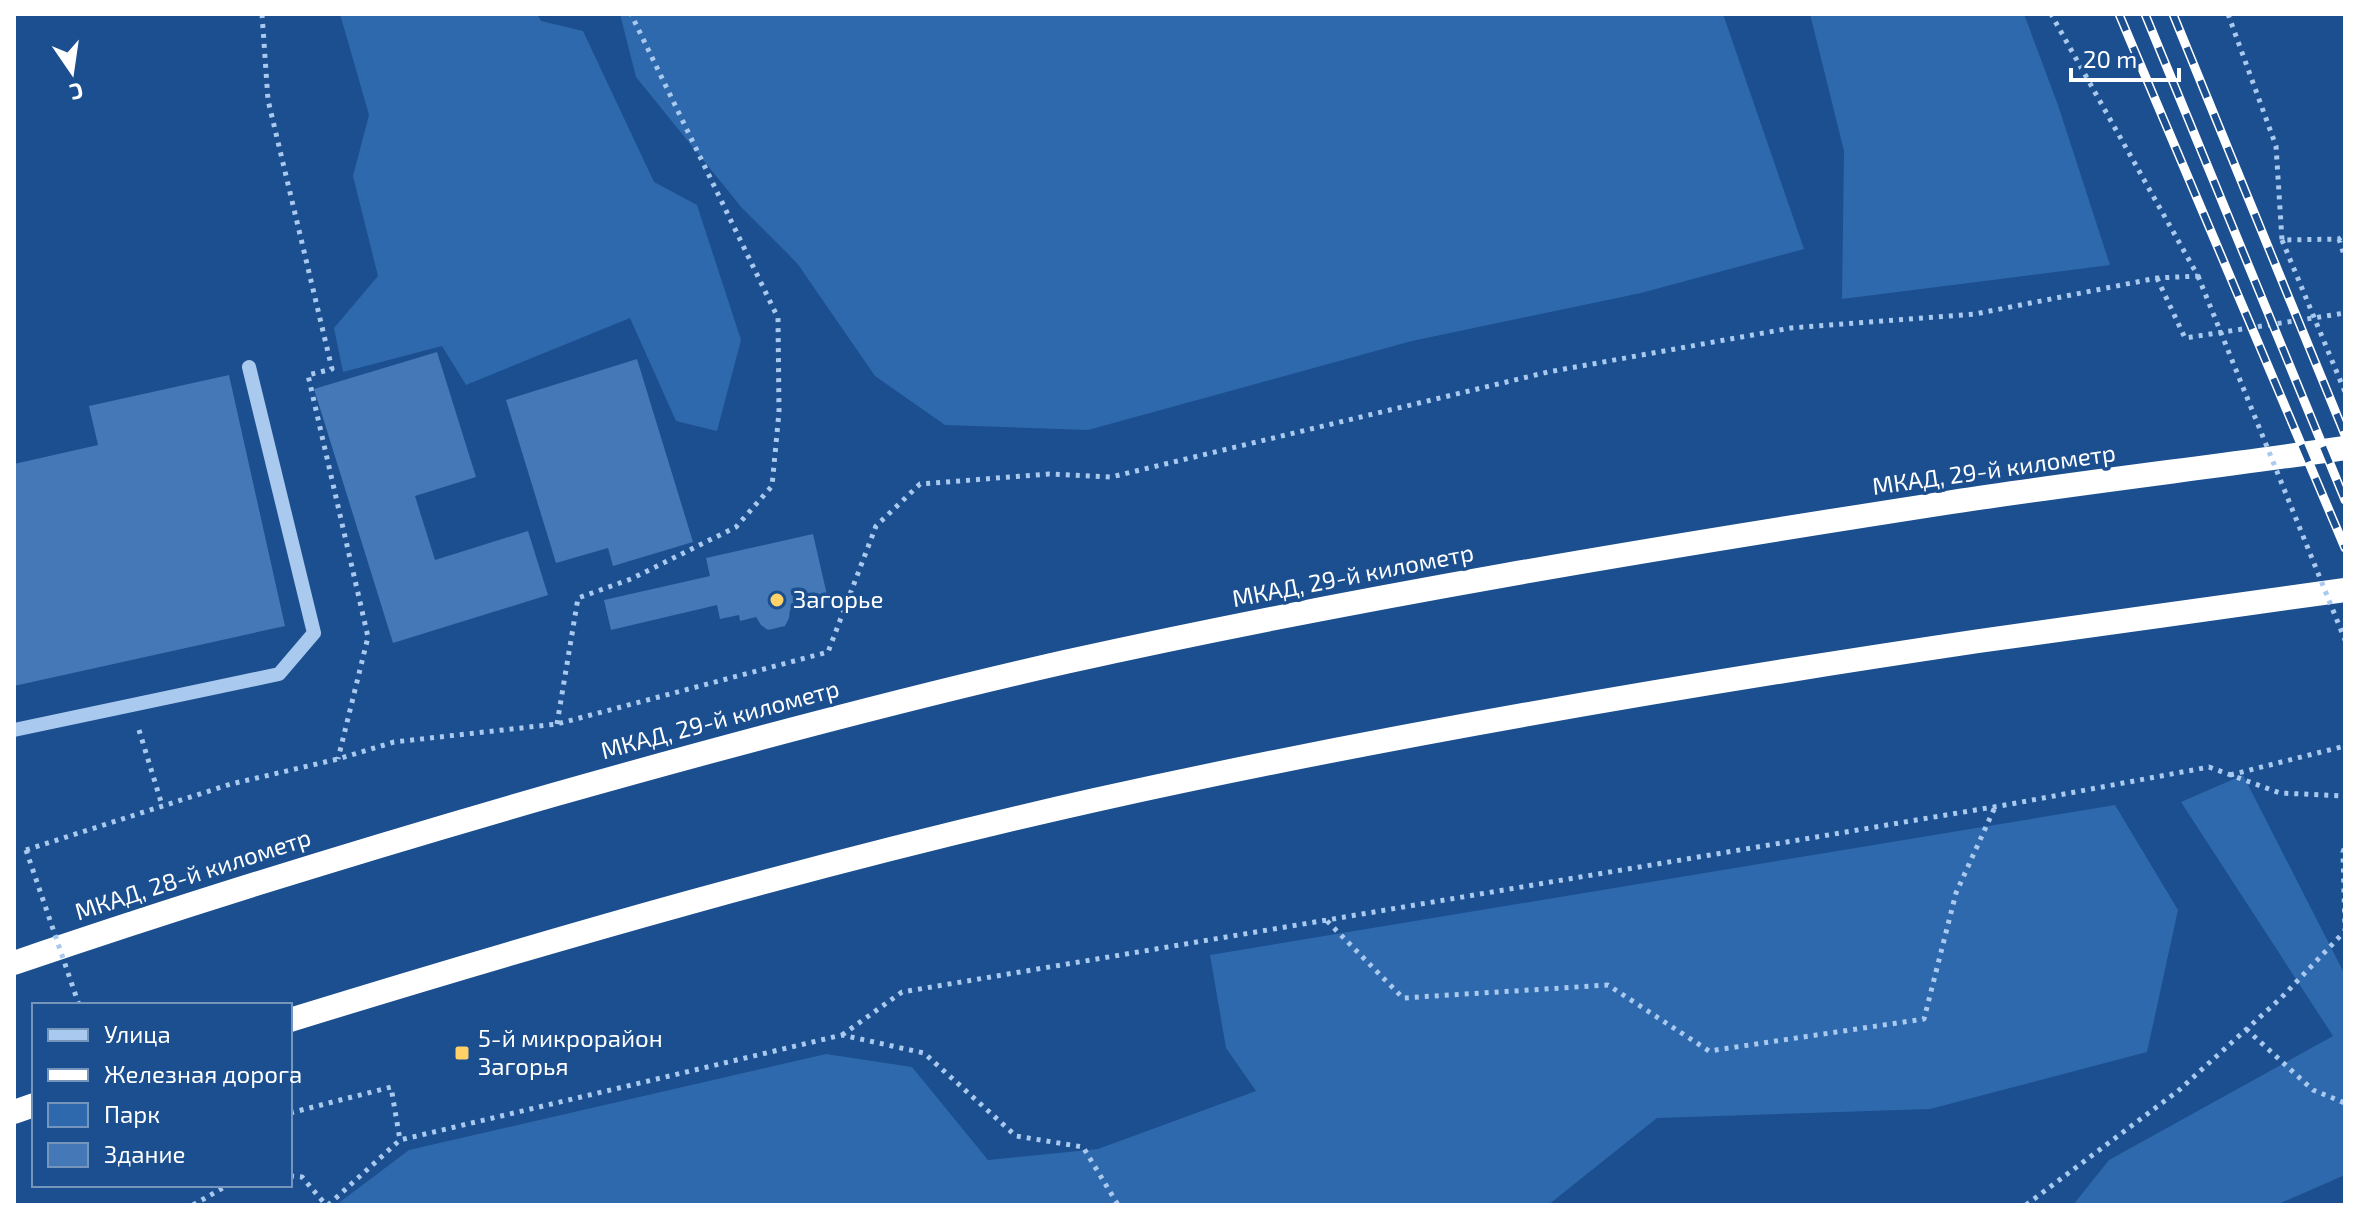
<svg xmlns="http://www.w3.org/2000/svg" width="2359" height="1219" font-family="'Exo 2',sans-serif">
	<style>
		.green { fill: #2e69ad }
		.building { fill: #4478b7 }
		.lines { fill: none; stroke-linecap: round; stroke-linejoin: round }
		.path { stroke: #a9c9ee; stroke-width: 5; stroke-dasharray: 4 6; stroke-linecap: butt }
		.minor { stroke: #a9c9ee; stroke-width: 14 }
		.highway { stroke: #fff; stroke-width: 24 }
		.rail-casing { stroke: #fff; stroke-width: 9 }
		.rail { stroke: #1b4f8f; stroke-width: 6; stroke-dasharray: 18; stroke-linecap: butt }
		.path-bridge { stroke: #a9c9ee; stroke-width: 5; stroke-dasharray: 4 6; stroke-linecap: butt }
		.poi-dot { fill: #ffd166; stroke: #1b4f8f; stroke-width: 3 }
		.labels { text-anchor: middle; stroke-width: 7; stroke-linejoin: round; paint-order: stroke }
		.street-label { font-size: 24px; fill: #fff; stroke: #1b4f8f }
		.poi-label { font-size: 24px; fill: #fff; stroke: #1b4f8f; text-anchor: start }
	</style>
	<rect width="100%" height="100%" fill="#1b4f8f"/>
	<!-- green -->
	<path class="green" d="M 340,14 L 537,14 L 541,21 L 583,31 L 654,182 L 697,205 L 741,340 L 717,431 L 676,421 L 630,318 L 466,385 L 442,346 L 343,372 L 334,328 L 378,276 L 353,176 L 369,115 Z
		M 620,14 L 1723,14 L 1804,249 L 1641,293 L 1412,341 L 1088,430 L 945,425 L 875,376 L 797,263 L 742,208 L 636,77 Z
		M 1810,14 L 2024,14 L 2058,105 L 2110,265 L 1842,299 L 1844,151 Z
		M 2243,775 L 2345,975 L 2345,1175 L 2276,1205 L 2073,1205 L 2109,1160 L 2333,1036 L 2181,802 Z
		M 2115,805 L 2178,910 L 2147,1052 L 1930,1109 L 1657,1118 L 1548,1205 L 336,1205 L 409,1150 L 826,1054 L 912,1067 L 988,1160 L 1098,1149 L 1256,1091 L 1226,1048 L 1210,955 Z"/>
	<!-- building -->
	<path class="building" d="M 437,352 L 476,477 L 415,496 L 435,560 L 528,531 L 548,595 L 393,643 L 314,389 Z
		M 637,359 L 693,542 L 613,566 L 608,548 L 556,563 L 506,400 Z
		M 229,375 L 285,626 L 14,686 L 14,464 L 98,445 L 89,406 Z
		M 813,534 L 827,595 L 801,601 L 803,607 L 790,610 L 789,618 L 785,626 L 768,630 L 761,625 L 756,617 L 740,621 L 739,615 L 720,619 L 717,605 L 611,630 L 604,600 L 710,576 L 706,558 Z"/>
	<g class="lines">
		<!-- path -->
		<path class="path" d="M 262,14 L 268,100 L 332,369 L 308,375 L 368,637 L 338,759
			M 2228,14 L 2276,146 L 2282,240 L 2339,239 L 2345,235
			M 2339,239 L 2345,258
			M 2157,278 L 2185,338 L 2345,313
			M 557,724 L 578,598 L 631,579 L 736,527 L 772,486 L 779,412 L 778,318 L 631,14
			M 139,730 L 162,805
			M 2230,775 L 2345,746
			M 26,850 L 231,784 L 338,759 L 394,742 L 557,724 L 828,652 L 876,526 L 920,484 L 1049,474 L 1111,477 L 1548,372 L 1791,328 L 1975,314 L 2157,278 L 2198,276 L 2051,14
			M 1327,921 L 1403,998 L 1608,985 L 1709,1051 L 1924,1019 L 1956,893 L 1995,807
			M 2246,1029 L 2313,1090 L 2345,1103
			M 842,1035 L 902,992 L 2011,804 L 2209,767 L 2280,793 L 2345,796
			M 290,1113 L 391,1087 L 400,1140
			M 290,1176 L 302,1177 L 326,1205
			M 193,1205 L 228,1185
			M 328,1205 L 400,1140 L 842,1035 L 924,1053 L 1016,1136 L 1083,1147 L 1118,1205
			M 2026,1205 L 2178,1091 L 2281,998 L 2345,931 L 2343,852 L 2345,847"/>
		<!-- minor -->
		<path class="minor" d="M 14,730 L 279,674 L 314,633 L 249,367"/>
		<!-- highway -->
		<path class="highway" d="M 14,963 C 192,902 372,847 553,795 C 723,747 893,701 1065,662 C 1358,597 1655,548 1952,502 C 2083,482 2214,467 2345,448
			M 290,1020 C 556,938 824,861 1095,800 C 1387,735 1683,685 1979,641 C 2101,623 2223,608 2345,590
			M 14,1112 L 34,1105"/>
		<defs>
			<path id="rail" d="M 2119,14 L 2345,548
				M 2145,14 L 2345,500
				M 2173,14 L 2345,435"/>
		</defs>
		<!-- rail casing -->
		<use href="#rail" class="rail-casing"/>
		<!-- rail -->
		<use href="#rail" class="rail"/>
		<!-- path-bridge -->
		<path class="path-bridge" d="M 2282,240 L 2345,392
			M 2198,276 L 2345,640
			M 26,850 L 79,1005"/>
	</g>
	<!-- markers -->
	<g class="poi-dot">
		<circle cx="777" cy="600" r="8"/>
		<rect x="454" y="1045" width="16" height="16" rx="4"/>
	</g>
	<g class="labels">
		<!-- street labels -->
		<g class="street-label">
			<text transform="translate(1994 470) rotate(-8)" y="8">МКАД, 29-й километр</text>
			<text transform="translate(1353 576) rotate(-11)" y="8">МКАД, 29-й километр</text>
			<text transform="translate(720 720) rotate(-15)" y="8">МКАД, 29-й километр</text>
			<text transform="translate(193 875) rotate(-18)" y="8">МКАД, 28-й километр</text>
		</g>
		<!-- poi labels -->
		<g class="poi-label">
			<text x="793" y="608">Загорье</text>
			<text x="478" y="1047">5-й микрорайон<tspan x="478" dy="28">Загорья</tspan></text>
		</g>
	</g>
	<!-- border -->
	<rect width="2359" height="1219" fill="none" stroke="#ffffff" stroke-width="32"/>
	<!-- legend -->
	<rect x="32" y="1003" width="260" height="184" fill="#1b4f8f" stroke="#7695bc" stroke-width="2"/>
	<rect x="48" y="1029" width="40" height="12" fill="#a9c9ee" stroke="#7695bc" stroke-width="2"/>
	<text x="104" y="1043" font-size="24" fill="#ffffff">Улица</text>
	<rect x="48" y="1069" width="40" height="12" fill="#ffffff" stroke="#7695bc" stroke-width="2"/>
	<text x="104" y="1083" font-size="24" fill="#ffffff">Железная дорога</text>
	<rect x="48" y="1103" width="40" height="24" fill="#2e69ad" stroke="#7695bc" stroke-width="2"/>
	<text x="104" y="1123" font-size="24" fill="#ffffff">Парк</text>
	<rect x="48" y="1143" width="40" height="24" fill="#4478b7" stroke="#7695bc" stroke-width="2"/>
	<text x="104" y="1163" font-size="24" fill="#ffffff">Здание</text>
	<!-- north arrow -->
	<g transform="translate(72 72) rotate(167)" stroke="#1b4f8f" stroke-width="6" paint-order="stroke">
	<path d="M0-6L14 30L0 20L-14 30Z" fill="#ffffff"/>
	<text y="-12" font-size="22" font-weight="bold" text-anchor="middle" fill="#ffffff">С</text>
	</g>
	<!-- scale -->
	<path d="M2071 68v12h108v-12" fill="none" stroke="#ffffff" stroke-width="4"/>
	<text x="2083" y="68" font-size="24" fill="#ffffff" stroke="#1b4f8f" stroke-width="6" paint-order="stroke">20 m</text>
</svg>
